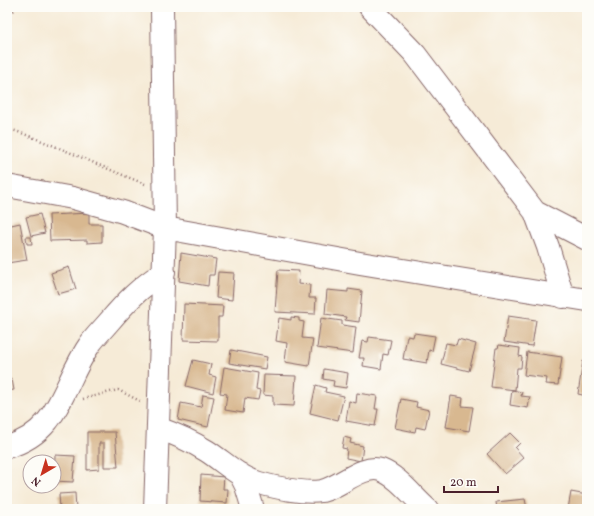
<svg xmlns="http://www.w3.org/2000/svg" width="594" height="516" font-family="Vollkorn,serif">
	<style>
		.building { fill: #d8b890 }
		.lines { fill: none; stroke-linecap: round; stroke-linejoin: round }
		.minor-casing { stroke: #866667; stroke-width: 24 }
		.path { stroke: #866667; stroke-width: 2.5; stroke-dasharray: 1 3; stroke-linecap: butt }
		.minor { stroke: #fff; stroke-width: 22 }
	</style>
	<rect width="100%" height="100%" fill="#fdfcf7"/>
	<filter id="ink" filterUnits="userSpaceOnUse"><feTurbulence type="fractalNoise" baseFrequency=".025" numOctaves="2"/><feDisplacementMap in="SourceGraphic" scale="8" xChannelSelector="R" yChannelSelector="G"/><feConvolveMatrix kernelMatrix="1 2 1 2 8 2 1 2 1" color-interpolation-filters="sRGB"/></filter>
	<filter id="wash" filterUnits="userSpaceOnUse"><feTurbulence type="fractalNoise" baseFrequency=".012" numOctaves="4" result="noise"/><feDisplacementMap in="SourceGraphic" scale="16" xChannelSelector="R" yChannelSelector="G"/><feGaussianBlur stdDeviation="0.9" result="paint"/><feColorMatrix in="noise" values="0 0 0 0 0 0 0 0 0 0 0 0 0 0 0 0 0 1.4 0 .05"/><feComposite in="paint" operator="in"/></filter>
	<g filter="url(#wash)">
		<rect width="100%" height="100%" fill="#f6ebd7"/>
		<g id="blocks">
			<!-- building -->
			<path class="building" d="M 89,213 L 89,224 L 102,224 L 102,242 L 87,243 L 87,240 L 50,241 L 49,215 Z
				M 40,214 L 45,233 L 31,236 L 26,217 Z
				M 20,223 L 27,260 L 7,263 L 7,226 Z
				M 26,237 L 31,237 L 32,244 L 27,244 Z
				M 181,253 L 216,259 L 214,275 L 209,275 L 208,286 L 179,281 Z
				M 69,267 L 76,289 L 58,294 L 51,273 Z
				M 278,270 L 299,271 L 298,284 L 310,285 L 309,298 L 316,298 L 315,314 L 275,312 Z
				M 218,272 L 234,273 L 232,300 L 216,298 Z
				M 348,289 L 362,291 L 359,322 L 345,320 L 346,317 L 325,314 L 327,290 L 348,292 Z
				M 184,304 L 223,306 L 222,317 L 218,317 L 218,341 L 183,340 Z
				M 508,316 L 536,320 L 532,346 L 504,342 Z
				M 291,317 L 299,318 L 299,321 L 304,322 L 302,338 L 313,339 L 309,366 L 285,362 L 287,343 L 276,341 L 279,318 L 291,320 Z
				M 321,318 L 342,321 L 342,325 L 356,327 L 353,353 L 317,348 Z
				M 414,333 L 435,336 L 432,351 L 429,350 L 427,363 L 403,359 L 407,336 L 413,337 Z
				M 369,337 L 391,340 L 388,355 L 383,354 L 381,369 L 363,366 L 364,358 L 359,358 L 362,341 L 368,342 Z
				M 458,339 L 476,344 L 469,371 L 441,364 L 446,343 L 456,345 Z
				M 499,345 L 520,348 L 519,356 L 522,357 L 521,368 L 517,368 L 515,390 L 491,387 L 496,348 L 498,348 Z
				M 231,350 L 267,357 L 265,369 L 229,363 Z
				M 527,352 L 562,357 L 558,385 L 546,384 L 547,378 L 524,375 Z
				M 193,360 L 211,364 L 209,375 L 216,377 L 213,393 L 186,386 Z
				M 583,361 L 587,362 L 587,396 L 578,394 Z
				M 224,367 L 258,373 L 256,390 L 260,391 L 258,400 L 245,398 L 243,413 L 225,410 L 227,394 L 220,393 Z
				M 324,369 L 348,373 L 346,388 L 333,386 L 334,381 L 323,379 Z
				M 7,374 L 9,379 L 12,379 L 14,390 L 7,391 Z
				M 264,375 L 296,376 L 294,406 L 273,405 L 273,396 L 263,395 Z
				M 316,385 L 326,388 L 325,392 L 344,396 L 338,420 L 310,413 Z
				M 512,390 L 522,392 L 521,396 L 530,397 L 528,408 L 510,405 Z
				M 357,393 L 377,396 L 375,409 L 378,409 L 375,426 L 346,421 L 349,401 L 356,403 Z
				M 203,395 L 214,397 L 208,427 L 178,420 L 181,403 L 201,407 Z
				M 451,396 L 463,398 L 462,406 L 473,407 L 469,431 L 446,427 Z
				M 401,399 L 417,402 L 416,407 L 429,410 L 425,429 L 416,427 L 415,432 L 395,428 Z
				M 87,432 L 115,432 L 118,467 L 104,467 L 104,443 L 99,443 L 99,469 L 87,470 Z
				M 510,433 L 520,443 L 515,448 L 524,458 L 505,474 L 487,454 Z
				M 344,437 L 351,439 L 350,443 L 363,446 L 361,461 L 346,458 L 347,449 L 342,448 Z
				M 55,455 L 75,456 L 73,482 L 54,481 Z
				M 201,475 L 224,477 L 223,489 L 228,489 L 227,503 L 200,501 Z
				M 571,492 L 587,495 L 587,509 L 568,509 Z
				M 75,493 L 76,509 L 60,509 L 59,494 Z
				M 525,499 L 527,509 L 497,509 L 496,502 Z
				M 171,507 L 195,508 L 195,509 L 171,509 Z"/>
		</g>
	</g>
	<g filter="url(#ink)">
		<use href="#blocks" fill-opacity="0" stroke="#866667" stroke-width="1"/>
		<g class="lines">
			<defs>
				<path id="minor" d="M 370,7 L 415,54 L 535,212 L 548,247 L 563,297
					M 7,186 L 73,198 L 123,212 L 165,228 L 360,263 L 587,300
					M 535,212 L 587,239
					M 158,428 C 175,434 191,441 207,451 C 224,462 240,478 259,483 C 278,488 303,494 322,491 C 340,487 363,464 381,470 C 399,477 413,497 427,509
					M 7,447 C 61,432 62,384 90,344 C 95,337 102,330 108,323 C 127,301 139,288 164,272
					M 240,474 L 246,486 L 253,509
					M 155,509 L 165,228 L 162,7"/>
			</defs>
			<!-- minor casing -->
			<use href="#minor" class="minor-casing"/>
			<!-- path -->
			<path class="path" d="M 7,16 L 18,7
				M 7,128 C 54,144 99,166 145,184
				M 83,399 L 118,390 L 140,401"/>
			<!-- minor -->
			<use href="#minor" class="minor"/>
		</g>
	</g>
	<!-- margin -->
	<rect width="594" height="516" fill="none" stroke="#fdfcf7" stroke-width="24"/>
	<!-- north arrow -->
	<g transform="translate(42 474) rotate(218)"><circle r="19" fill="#fdfcf7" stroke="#b5a4a5"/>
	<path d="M0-3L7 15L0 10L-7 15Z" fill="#c8321e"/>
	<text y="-6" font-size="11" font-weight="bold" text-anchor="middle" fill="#4a1f2b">N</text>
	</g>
	<!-- scale -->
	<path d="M444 486v6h54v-6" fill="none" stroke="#4a1f2b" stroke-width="2"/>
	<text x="450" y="486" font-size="12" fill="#4a1f2b" stroke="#fdfcf7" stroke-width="3" paint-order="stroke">20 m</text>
</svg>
